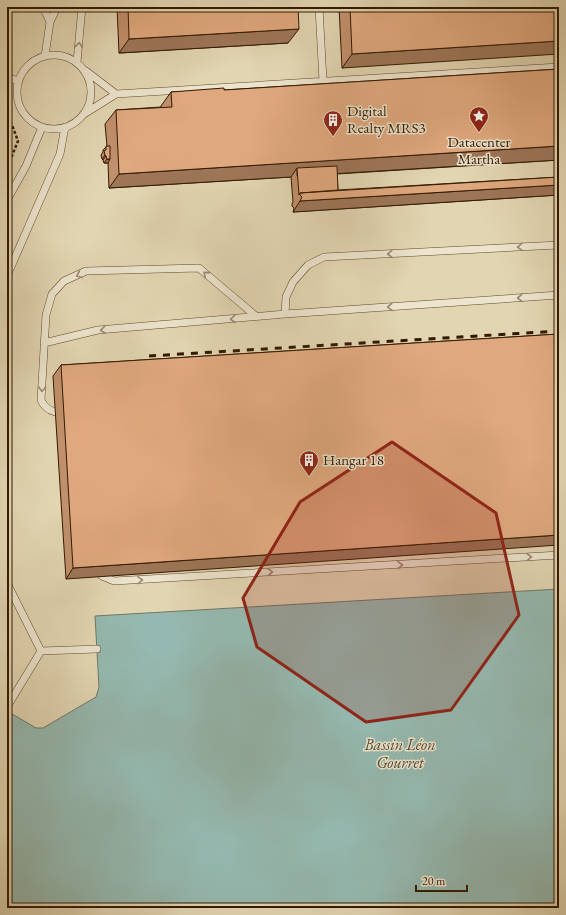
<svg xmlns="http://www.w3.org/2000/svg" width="566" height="915" font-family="'EB Garamond',serif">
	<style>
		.water { fill: #95b9b0; stroke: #6e796a }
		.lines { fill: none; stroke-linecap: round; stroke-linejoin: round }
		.lane-casing { stroke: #5f482c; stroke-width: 8 }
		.path { stroke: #331900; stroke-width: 2.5; stroke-dasharray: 3 2; stroke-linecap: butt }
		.lane { stroke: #ece4cd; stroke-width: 7 }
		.rail { stroke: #331900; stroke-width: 3; stroke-dasharray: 7 7; stroke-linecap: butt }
		.wall { fill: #c1906c; stroke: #331900 }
		.shaded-wall { fill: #9d7658; stroke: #331900 }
		.building { fill: #e0a87e; stroke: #331900 }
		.oneway { stroke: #998971 }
		.marked { fill: #8f2418; fill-opacity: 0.2; stroke: #8f2418; stroke-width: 3; stroke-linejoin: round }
		.labels { text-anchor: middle; stroke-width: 3; stroke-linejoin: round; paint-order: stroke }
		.poi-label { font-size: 15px; fill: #331900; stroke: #ece4cd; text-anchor: start }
		.water-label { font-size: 16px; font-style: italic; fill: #504935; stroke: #ece4cd }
	</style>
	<rect width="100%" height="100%" fill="#e2d6b2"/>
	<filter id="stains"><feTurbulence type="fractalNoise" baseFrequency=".005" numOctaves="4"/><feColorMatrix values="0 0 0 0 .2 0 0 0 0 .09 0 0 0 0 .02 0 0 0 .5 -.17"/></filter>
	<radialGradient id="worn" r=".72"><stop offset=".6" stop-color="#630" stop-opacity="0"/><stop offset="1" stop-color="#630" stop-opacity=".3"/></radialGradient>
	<!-- water -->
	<path class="water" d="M 559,589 L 559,908 L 7,908 L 7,711 L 36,728 L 43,728 L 96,697 L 99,687 L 95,616 Z"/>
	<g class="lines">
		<defs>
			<path id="lane" d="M 43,7 L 50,22
				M 319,7 L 323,81
				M17 92a37 37 0 1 1 74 0a37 37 0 1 1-74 0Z
				M 45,56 L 50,22 L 57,7
				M 77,62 L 82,7
				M 86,71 L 116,94
				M 7,77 L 18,81
				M 84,114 L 116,94 L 559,67
				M 7,200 L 26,166 L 42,127
				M 7,276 L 60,154 L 65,127
				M 285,314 L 286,297 L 293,282 L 308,265 L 324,257 L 559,245
				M 44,343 L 98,330 L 285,314 L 559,295
				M 55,412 C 48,410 44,407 41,400 L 46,315 L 52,294 L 64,281 L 86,271 L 199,268 L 257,317
				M 102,576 L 114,581 L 559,555
				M 7,583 L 41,651 L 7,707
				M 41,651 L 97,649"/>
		</defs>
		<!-- lane casing -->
		<use href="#lane" class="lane-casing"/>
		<!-- path -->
		<path class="path" d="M 7,118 L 12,125 L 18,141 L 7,168"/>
		<!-- lane -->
		<use href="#lane" class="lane"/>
		<!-- rail -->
		<path class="rail" d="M 149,356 L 559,331"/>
	</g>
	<!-- wall -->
	<path class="wall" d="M 117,7 L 298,7 L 288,43 L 119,53 Z
		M 339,7 L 559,7 L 342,68 Z
		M 559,69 L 559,160 L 337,174 L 338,190 L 559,177 L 559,195 L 293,212 L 294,208 L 292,206 L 292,204 L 293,202 L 291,177 L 109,188 L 108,163 L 104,163 L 103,160 L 102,159 L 101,155 L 103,152 L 103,150 L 107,146 L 105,124 L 116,110 L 161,107 L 161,106 L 171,92 L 224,90 Z
		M 559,334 L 66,579 L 53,376 L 61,365 Z"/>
	<!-- shaded-wall -->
	<path class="shaded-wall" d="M 299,29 L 288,43 L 119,53 L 129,39 Z
		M 559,41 L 559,54 L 342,68 L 352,54 Z
		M 559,146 L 559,160 L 297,176 L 297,168 L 291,177 L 109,188 L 119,174 Z
		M 105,155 L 106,156 L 103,160 L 102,159 Z
		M 107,159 L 110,159 L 108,163 L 104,163 Z
		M 559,185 L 559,195 L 293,212 L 300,201 Z
		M 559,535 L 559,545 L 66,579 L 73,568 Z"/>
	<!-- building -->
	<path class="building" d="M 128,7 L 298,7 L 299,29 L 129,39 Z
		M 350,7 L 559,7 L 559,41 L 352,54 Z
		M 559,69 L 559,146 L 119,174 L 116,110 L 172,107 L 171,92 L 224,88 L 224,90 Z
		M 106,146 L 110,146 L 110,159 L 107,159 L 106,156 L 105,155 L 104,151 L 106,150 Z
		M 337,166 L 338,190 L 300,193 L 299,195 L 297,168 Z
		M 559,177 L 559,185 L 300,201 L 302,197 L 300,195 L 300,193 Z
		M 559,334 L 559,535 L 73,568 L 61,365 Z"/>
	<!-- one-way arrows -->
	<defs><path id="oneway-chevron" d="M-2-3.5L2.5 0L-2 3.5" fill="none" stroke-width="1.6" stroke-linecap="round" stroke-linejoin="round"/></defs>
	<g class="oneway">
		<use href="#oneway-chevron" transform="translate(79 45) rotate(-84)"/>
		<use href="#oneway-chevron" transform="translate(520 247) rotate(177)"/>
		<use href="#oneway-chevron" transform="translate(390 254) rotate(177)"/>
		<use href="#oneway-chevron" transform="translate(206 274) rotate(-140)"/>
		<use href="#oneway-chevron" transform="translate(79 275) rotate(157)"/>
		<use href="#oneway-chevron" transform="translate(520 298) rotate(176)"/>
		<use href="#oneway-chevron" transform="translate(390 307) rotate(176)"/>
		<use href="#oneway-chevron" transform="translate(233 319) rotate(175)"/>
		<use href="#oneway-chevron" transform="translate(103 330) rotate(174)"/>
		<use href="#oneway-chevron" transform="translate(42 389) rotate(93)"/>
		<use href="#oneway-chevron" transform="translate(529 557) rotate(-3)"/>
		<use href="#oneway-chevron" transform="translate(400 565) rotate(-3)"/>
		<use href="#oneway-chevron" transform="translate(270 572) rotate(-3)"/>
		<use href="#oneway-chevron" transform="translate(140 580) rotate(-3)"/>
	</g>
	<!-- marked area -->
	<path class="marked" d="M 392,442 L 496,513 L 519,615 L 451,710 L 366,722 L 257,647 L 243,598 L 300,502 Z"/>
	<!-- icons -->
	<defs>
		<symbol id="sight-pin" viewBox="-11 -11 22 30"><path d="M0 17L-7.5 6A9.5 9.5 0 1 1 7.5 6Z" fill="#8f2418" stroke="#ece4cd"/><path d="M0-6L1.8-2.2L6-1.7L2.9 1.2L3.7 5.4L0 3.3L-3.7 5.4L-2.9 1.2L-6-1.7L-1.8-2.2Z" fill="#fff"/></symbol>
		<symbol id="building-pin" viewBox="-11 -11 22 30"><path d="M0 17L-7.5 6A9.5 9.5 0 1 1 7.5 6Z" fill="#8f2418" stroke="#ece4cd"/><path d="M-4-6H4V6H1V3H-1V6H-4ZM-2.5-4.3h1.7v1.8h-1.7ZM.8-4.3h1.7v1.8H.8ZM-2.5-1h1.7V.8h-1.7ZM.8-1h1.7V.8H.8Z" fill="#fff"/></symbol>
	</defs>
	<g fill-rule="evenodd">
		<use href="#sight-pin" x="468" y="105" width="22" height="30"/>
		<use href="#building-pin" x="322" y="109" width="22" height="30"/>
		<use href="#building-pin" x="298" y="449" width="22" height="30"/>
	</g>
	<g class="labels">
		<!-- poi labels -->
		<g class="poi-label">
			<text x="347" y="116">Digital<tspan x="347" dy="17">Realty MRS3</tspan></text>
			<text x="479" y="147" text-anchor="middle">Datacenter<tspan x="479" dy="17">Martha</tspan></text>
			<text x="323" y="465">Hangar 18</text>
		</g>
		<!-- water labels -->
		<g class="water-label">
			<text x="400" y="750">Bassin Léon<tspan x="400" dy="18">Gourret</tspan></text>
		</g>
	</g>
	<!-- margin -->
	<rect width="566" height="915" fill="none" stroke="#e2d6b2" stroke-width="24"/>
	<rect x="8" y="8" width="550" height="899" fill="none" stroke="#331900" stroke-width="2"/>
	<rect x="12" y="12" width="542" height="891" fill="none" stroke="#331900"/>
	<!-- scale -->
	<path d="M416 885v6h51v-6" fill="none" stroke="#331900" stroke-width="2"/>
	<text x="422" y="885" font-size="12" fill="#331900" stroke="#ece4cd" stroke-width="3" paint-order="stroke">20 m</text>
	<rect width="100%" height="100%" filter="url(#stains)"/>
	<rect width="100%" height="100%" fill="url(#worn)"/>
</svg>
